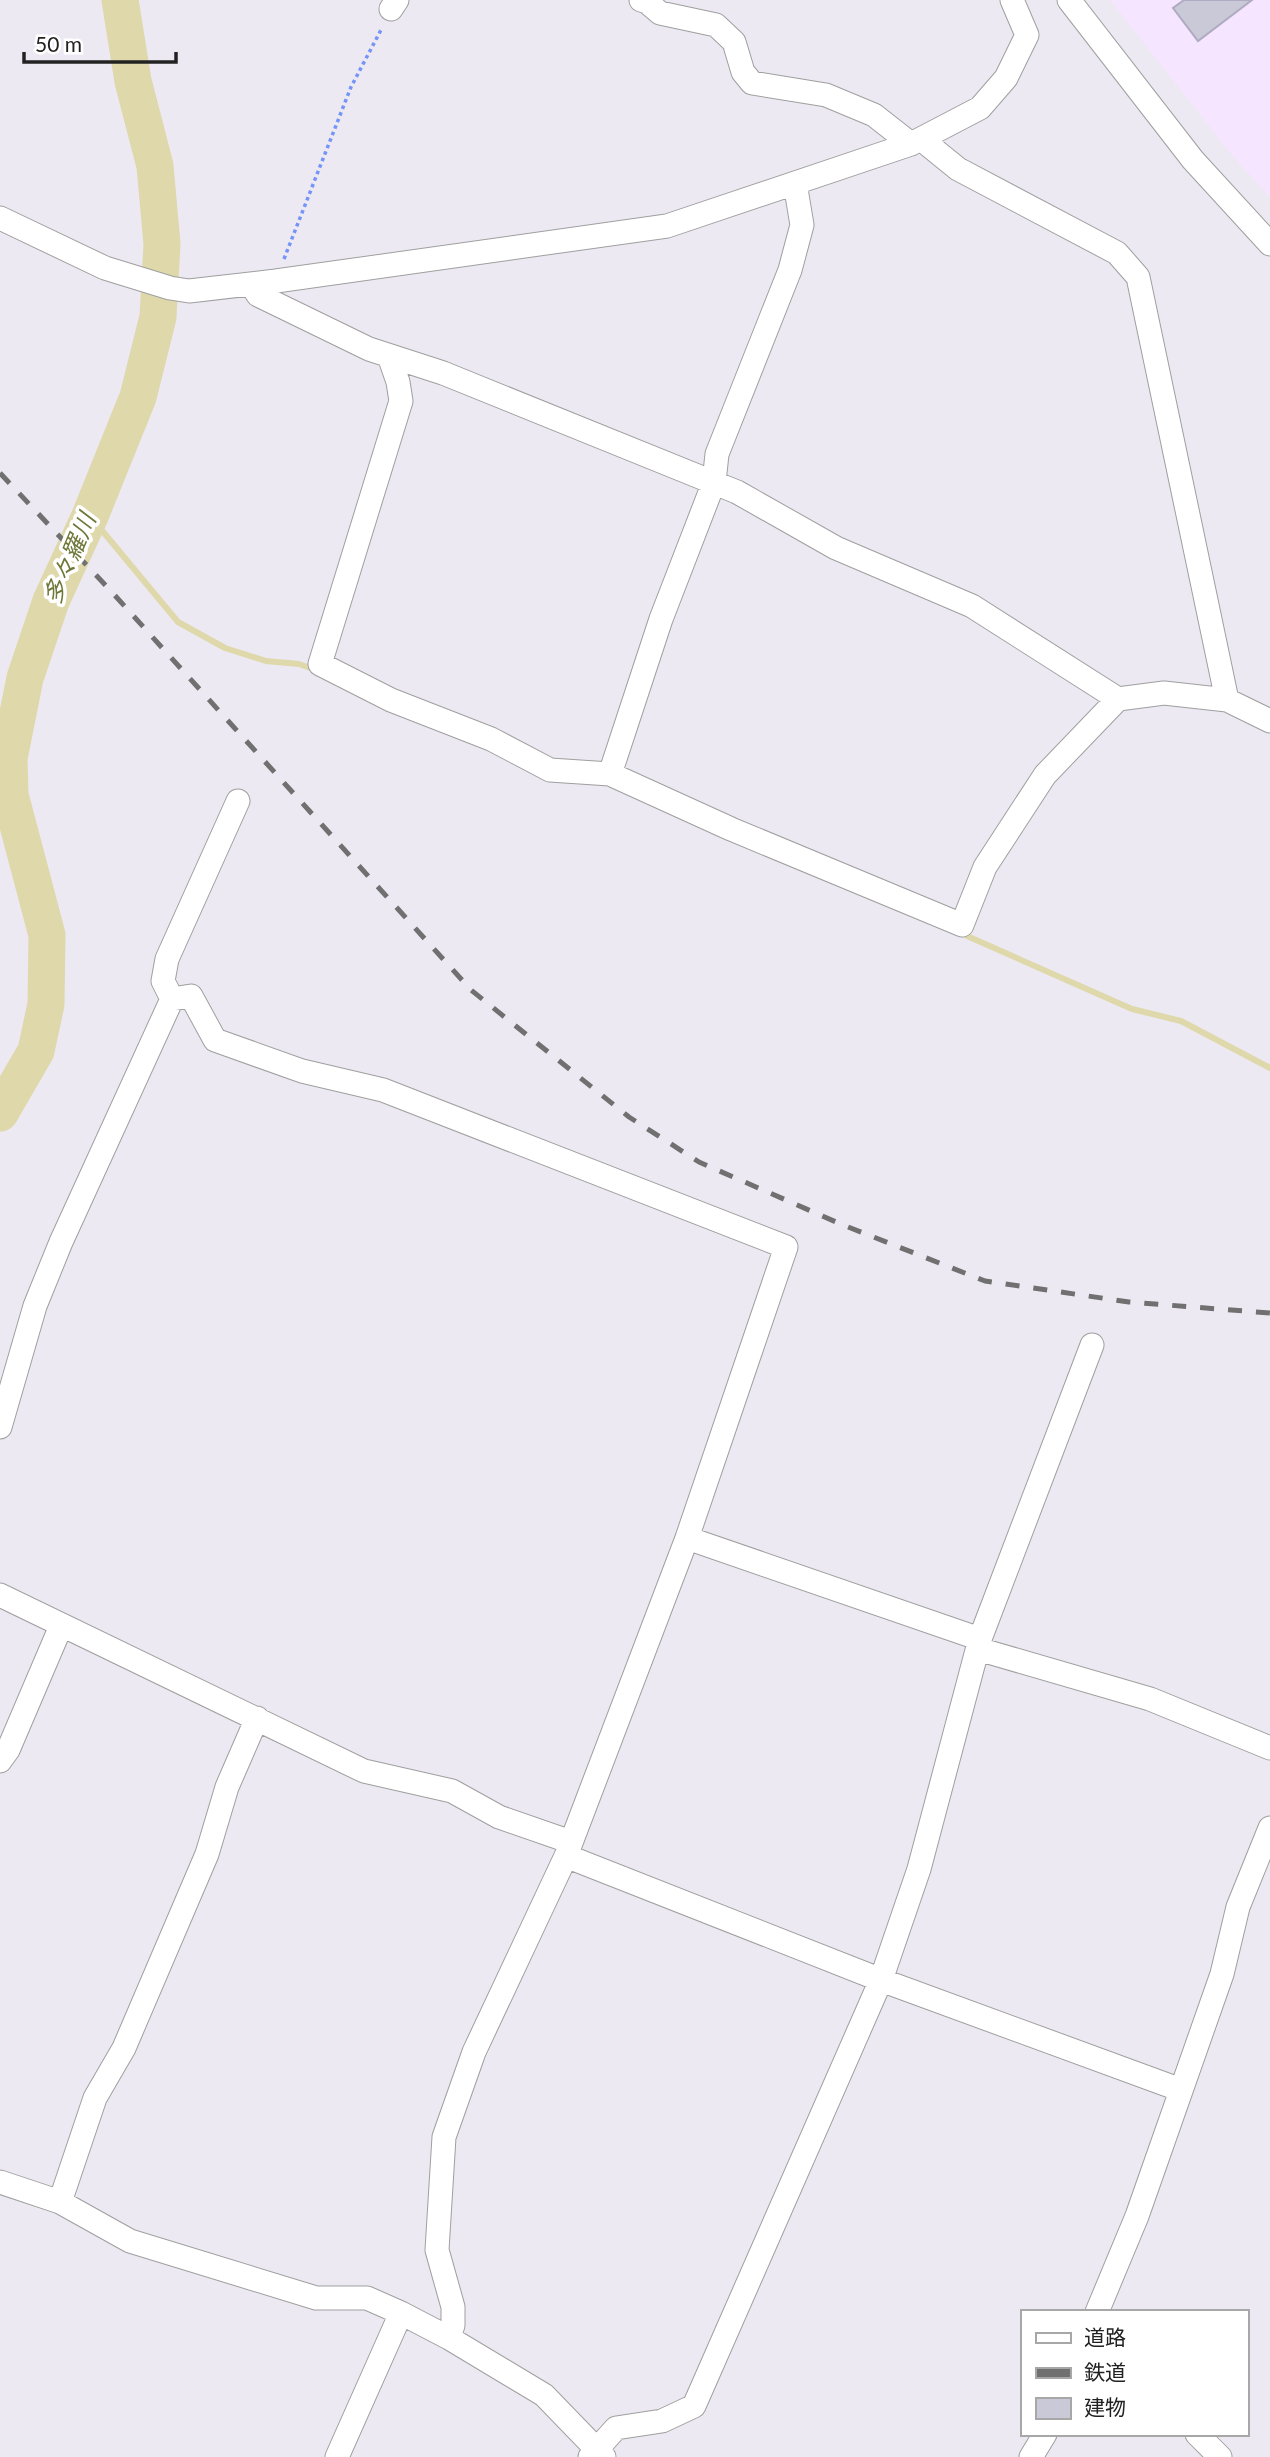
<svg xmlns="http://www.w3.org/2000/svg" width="1270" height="2457" font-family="Lato,'Noto Sans JP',sans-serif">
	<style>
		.education { fill: #f6e5fe }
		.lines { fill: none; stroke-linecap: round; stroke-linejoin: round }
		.stream { stroke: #ded8ab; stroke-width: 6 }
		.river { stroke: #ded8ab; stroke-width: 37 }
		.building { fill: #cac9d8; stroke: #aeabc3; stroke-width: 2 }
		.minor-casing { stroke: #9f9f9f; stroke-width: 25 }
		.path { stroke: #7594f7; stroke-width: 3.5; stroke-dasharray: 3.5 3.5; stroke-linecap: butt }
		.minor { stroke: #fff; stroke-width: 23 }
		.rail { stroke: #707070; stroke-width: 5; stroke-dasharray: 14 14; stroke-linecap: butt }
		.labels { text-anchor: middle; stroke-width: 7; stroke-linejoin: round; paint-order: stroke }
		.water-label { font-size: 24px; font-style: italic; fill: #6f7839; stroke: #fff }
	</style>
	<rect width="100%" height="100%" fill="#ece9f2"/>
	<!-- education -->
	<path class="education" d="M 1110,0 L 1270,0 L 1270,197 L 1234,158 Z"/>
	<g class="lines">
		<!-- stream -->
		<path class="stream" d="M 90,516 L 178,622 L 225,648 L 266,661 L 299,664 L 316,670
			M 958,932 L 1132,1009 L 1181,1021 L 1270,1068"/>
		<!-- river -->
		<path class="river" d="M 0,1113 L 36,1051 L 46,1004 L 47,935 L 10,795 L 9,758 L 25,678 L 51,601 L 90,516 L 138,397 L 158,317 L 162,244 L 155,166 L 133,81 L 120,0"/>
	</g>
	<!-- building -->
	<path class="building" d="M 1184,0 L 1252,0 L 1198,41 L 1173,8 Z"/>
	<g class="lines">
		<defs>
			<path id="minor" d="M 641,0 L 647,2 L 660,13 L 716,25 L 734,42 L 743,72 L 752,83 L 826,95 L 874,115 L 911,144
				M 1069,0 L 1193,160 L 1270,244
				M 391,9 L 397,0
				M 921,139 L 958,169 L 1117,253 L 1138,277 L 1227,700
				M 0,218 L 105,268 L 170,288 L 189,291 L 276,281 L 667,226 L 911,144 L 980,108 L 1006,78 L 1027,35 L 1012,0
				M 251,284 L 258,295 L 369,349 L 443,373 L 737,492 L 836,548 L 972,606 L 1118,699 L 1164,693 L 1227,700 L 1270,721
				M 389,356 L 398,382 L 401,401 L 320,664 L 391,700 L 491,739 L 550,770 L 610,774 L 731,829 L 962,925 L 985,867 L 1045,775 L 1118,699
				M 610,774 L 661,619 L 714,482 L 717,454 L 790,270 L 802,225 L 795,183
				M 172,999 L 191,996 L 215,1040 L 302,1071 L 383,1090 L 786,1247 L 687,1538 L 566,1856 L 474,2052 L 444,2137 L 437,2250 L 453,2307 L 453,2325 L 449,2338
				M 0,1427 L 35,1306 L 61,1242 L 172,999 L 163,981 L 167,959 L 238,801
				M 687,1538 L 980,1639
				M 0,1595 L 364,1771 L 452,1791 L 499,1817 L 571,1842
				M 978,1649 L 1150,1699 L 1270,1748
				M 0,1761 L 8,1750 L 61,1626
				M 566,1856 L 881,1980 L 1181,2090
				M 0,2182 L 60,2202 L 130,2241 L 316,2298 L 367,2298 L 401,2313 L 449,2338 L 544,2395 L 604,2457
				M 60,2202 L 95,2098 L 124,2048 L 207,1854 L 227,1787 L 257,1718
				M 1097,2312 L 1137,2216 L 1222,1974 L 1238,1907 L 1270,1828
				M 1197,2434 L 1220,2457
				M 337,2457 L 401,2313
				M 590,2457 L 616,2428 L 662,2421 L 694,2406 L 881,1980 L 919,1869 L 980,1639 L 1092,1345
				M 1031,2457 L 1045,2434"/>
		</defs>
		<!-- minor casing -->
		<use href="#minor" class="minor-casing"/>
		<!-- path -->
		<path class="path" d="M 284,259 L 351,87 L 382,28"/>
		<!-- minor -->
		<use href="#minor" class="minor"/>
		<!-- rail -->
		<path class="rail" d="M 0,473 L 110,590 L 471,990 L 629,1117 L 699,1162 L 843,1225 L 985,1281 L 1129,1302 L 1270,1313"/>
	</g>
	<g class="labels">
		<!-- water labels -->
		<g class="water-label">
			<text transform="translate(70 559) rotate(-67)" y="8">多々羅川</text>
		</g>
	</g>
	<!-- legend -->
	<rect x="1021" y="2310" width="228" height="126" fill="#ffffff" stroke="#a7a7a7" stroke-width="2"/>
	<rect x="1036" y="2333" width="35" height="10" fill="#ffffff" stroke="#a7a7a7" stroke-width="2"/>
	<text x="1084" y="2345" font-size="21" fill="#222222">道路</text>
	<rect x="1036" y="2368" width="35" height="10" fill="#707070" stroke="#a7a7a7" stroke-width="2"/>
	<text x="1084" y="2380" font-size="21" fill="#222222">鉄道</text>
	<rect x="1036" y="2398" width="35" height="21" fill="#cac9d8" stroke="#a7a7a7" stroke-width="2"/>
	<text x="1084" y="2415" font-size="21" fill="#222222">建物</text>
	<!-- scale -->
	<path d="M24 52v10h152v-10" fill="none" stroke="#222222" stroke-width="3.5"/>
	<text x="35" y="52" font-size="21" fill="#222222" stroke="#ffffff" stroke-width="5" paint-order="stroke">50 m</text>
</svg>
